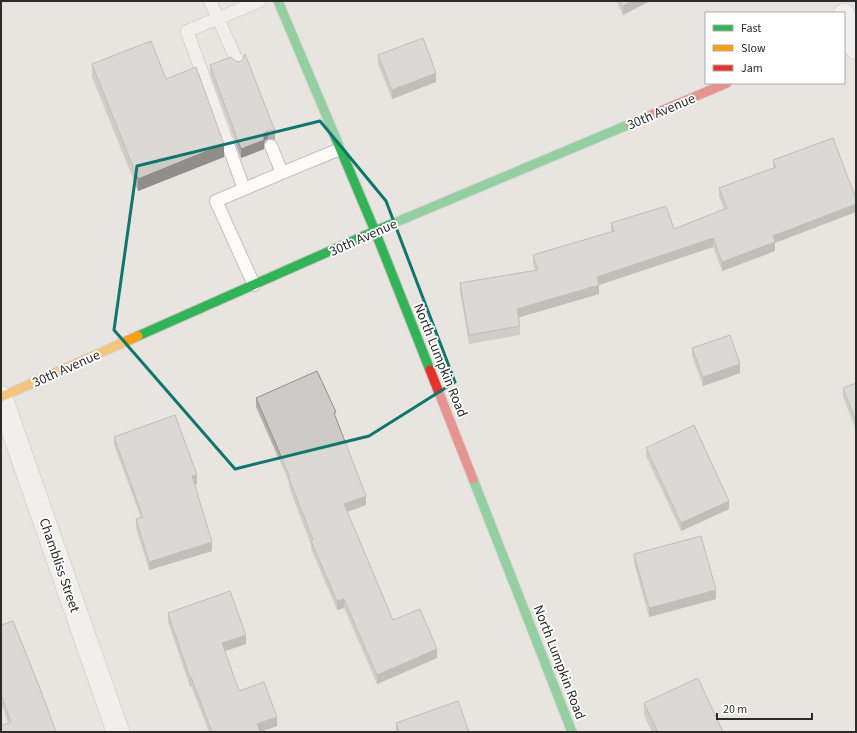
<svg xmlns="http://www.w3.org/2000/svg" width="857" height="733" font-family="'Source Sans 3',sans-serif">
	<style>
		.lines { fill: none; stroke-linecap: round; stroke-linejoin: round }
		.lane-casing { stroke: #c2c1c1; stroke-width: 14 }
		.street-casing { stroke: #c2c1c1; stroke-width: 24 }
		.fast-casing { stroke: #c2c1c1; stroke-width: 11 }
		.slow-casing { stroke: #c2c1c1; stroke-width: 11 }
		.jam-casing { stroke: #c2c1c1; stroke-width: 11 }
		.lane { stroke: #fcfbfa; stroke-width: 12 }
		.street { stroke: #fcfbfa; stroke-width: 22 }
		.fast { stroke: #30b455; stroke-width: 9 }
		.slow { stroke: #ff9f0a; stroke-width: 9 }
		.jam { stroke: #e5322d; stroke-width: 9 }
		.wall { fill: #b0afab }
		.shaded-wall { fill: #908e8b }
		.building { fill: #cdcbc7; stroke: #908e8b }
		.marked { fill: none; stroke: #0f766e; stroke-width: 3; stroke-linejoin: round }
		.labels { text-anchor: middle; stroke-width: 3.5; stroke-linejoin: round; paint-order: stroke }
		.street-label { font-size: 14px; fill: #2b2b2b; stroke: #fff }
	</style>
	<rect width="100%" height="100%" fill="#e8e5e0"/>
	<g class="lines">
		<defs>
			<path id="lane" d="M 210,1 L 238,63
				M 282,173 L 340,149
				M 244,189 L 282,173 L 271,146
				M 254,285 L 216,201 L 244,189 L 187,31 L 260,1"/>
			<path id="street" d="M 844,15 L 856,48
				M 1,397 L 118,732"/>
			<path id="fast" d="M 278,1 L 375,231 L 430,370
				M 138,336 L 375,231 L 630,124
				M 473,479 L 572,732"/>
			<path id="slow" d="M 1,397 L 138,336"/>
			<path id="jam" d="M 630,124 L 727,83
				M 430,370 L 473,479"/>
		</defs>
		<!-- lane casing -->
		<use href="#lane" class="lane-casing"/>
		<!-- street casing -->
		<use href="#street" class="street-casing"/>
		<!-- fast casing -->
		<use href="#fast" class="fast-casing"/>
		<!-- slow casing -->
		<use href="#slow" class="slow-casing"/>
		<!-- jam casing -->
		<use href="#jam" class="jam-casing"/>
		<!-- lane -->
		<use href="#lane" class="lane"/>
		<!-- street -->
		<use href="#street" class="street"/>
		<!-- fast -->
		<use href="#fast" class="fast"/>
		<!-- slow -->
		<use href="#slow" class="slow"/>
		<!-- jam -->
		<use href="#jam" class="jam"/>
	</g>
	<!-- wall -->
	<path class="wall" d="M 616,1 L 650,1 L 623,15 Z
		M 378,55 L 436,82 L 392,99 L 378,64 Z
		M 234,60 L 275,131 L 275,140 L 272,139 L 268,139 L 265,141 L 264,144 L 264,149 L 241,158 L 210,74 L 210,65 Z
		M 92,64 L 166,79 L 224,157 L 138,191 L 92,77 Z
		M 833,138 L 775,243 L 775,251 L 722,271 L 713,247 L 599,285 L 599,294 L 518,317 L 520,326 L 520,335 L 469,344 L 460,292 L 460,283 L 535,270 L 533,264 L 533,255 L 611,232 L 611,223 L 674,229 L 724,209 L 719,197 L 719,188 L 773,168 L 773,160 Z
		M 692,348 L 740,373 L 703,386 L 692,356 Z
		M 856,383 L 856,430 L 843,397 L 843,388 Z
		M 256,398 L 336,418 L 366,505 L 347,512 L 393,620 L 437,658 L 377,684 L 344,608 L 337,610 L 311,549 L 311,545 L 289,487 L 289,482 L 256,407 Z
		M 114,437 L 197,484 L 195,484 L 212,551 L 149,570 L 136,528 L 136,519 L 141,518 L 114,445 Z
		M 646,448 L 729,509 L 681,531 L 646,456 Z
		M 634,554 L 716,599 L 649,617 L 634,563 Z
		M 168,613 L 246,644 L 225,651 L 239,691 L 277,726 L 260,732 L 209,732 L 191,686 L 190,687 L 168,622 Z
		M 1,625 L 56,732 L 8,723 L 1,703 Z
		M 644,703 L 723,732 L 652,732 L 644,715 Z
		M 396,723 L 469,732 L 396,732 Z"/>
	<!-- shaded-wall -->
	<path class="shaded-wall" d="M 632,1 L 650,1 L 623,15 L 623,6 Z
		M 436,73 L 436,82 L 392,99 L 392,90 Z
		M 268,130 L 268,139 L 265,141 L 264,144 L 264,149 L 241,158 L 241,149 Z
		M 224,144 L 224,157 L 138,191 L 138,179 Z
		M 856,204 L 856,212 L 775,243 L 775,251 L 722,271 L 722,262 L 773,236 Z
		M 713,238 L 713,247 L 599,285 L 599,294 L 517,318 L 517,309 L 597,277 Z
		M 740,364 L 740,373 L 703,386 L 703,377 Z
		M 197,475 L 197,484 L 192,485 L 192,476 Z
		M 366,496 L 366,505 L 344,513 L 344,504 Z
		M 729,501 L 729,509 L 681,531 L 681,523 Z
		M 212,542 L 212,551 L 149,570 L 149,562 Z
		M 716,590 L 716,599 L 649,617 L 649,608 Z
		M 344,599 L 344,608 L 337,610 L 337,601 Z
		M 246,635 L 246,644 L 222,652 L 222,643 Z
		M 437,649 L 437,658 L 377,684 L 377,675 Z
		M 191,677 L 191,686 L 190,687 L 190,678 Z
		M 277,717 L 277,726 L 260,732 L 257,724 Z"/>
	<!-- building -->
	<path class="building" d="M 620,1 L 632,1 L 623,6 Z
		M 423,38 L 436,73 L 392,90 L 378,55 Z
		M 151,41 L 166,79 L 196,67 L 224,144 L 138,179 L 92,64 Z
		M 245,54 L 275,131 L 272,130 L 268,130 L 265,132 L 264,136 L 264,140 L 241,149 L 210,65 L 231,57 L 234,60 L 238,62 L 241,61 L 244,58 Z
		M 833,138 L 856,199 L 856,204 L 773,236 L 775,242 L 722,262 L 713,238 L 597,277 L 599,285 L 517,309 L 520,326 L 469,335 L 460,283 L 538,270 L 533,255 L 614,231 L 611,223 L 666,206 L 674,229 L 727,208 L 719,188 L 776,167 L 773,160 Z
		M 730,335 L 740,364 L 703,377 L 692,348 Z
		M 317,371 L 336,412 L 334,413 L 366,496 L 344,504 L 393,620 L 420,609 L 437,649 L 377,675 L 344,599 L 337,601 L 311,541 L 313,540 L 289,478 L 290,477 L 256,398 Z
		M 856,383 L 856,421 L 843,388 Z
		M 175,415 L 197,475 L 192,476 L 212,542 L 149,562 L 136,519 L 143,517 L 114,437 Z
		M 694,425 L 729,501 L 681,523 L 646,448 Z
		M 701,536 L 716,590 L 649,608 L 634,554 Z
		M 230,591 L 246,635 L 222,643 L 239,691 L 264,682 L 277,717 L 257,724 L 260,732 L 212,732 L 191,677 L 190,678 L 168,613 Z
		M 13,621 L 39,686 L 56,732 L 1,732 L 1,726 L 11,722 L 1,694 L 1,625 Z
		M 698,678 L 723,732 L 658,732 L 644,703 Z
		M 458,701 L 469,732 L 399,732 L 396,723 Z"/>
	<!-- marked area -->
	<path d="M0 0H857V733H0ZM 320,121 L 386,201 L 455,382 L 369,436 L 235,469 L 114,330 L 137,166 Z" fill="#e8e5e0" fill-opacity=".55" fill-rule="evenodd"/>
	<path class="marked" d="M 320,121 L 386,201 L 455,382 L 369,436 L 235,469 L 114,330 L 137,166 Z"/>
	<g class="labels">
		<!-- street labels -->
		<g class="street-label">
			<text transform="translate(661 111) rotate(-23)" y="5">30th Avenue</text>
			<text transform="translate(363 237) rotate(-24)" y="5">30th Avenue</text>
			<text transform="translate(441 360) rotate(68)" y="5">North Lumpkin Road</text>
			<text transform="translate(66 368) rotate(-24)" y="5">30th Avenue</text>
			<text transform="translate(60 565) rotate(71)" y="5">Chambliss Street</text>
			<text transform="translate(560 662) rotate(69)" y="5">North Lumpkin Road</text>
		</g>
	</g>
	<!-- border -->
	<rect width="857" height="733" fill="none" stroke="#2b2b2b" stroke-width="4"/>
	<!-- legend -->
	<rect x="705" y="12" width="140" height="72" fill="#ffffff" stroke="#aaaaaa"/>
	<rect x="713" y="25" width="20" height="6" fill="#30b455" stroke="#aaaaaa"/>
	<text x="741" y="32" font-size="12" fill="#2b2b2b">Fast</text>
	<rect x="713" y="45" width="20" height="6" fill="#ff9f0a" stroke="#aaaaaa"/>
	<text x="741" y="52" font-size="12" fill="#2b2b2b">Slow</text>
	<rect x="713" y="65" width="20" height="6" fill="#e5322d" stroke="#aaaaaa"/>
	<text x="741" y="72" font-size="12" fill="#2b2b2b">Jam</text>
	<!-- scale -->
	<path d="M717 713v6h95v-6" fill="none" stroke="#2b2b2b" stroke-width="2"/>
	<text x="723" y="713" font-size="12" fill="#2b2b2b" stroke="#ffffff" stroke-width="3" paint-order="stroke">20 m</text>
</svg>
